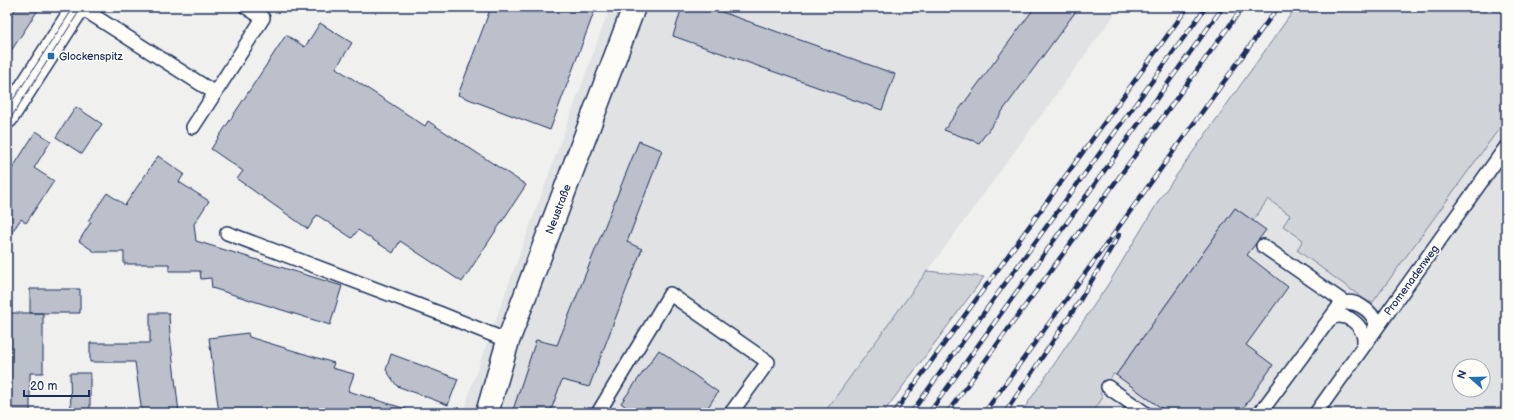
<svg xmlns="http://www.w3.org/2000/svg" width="1513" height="420" font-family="'Balsamiq Sans',sans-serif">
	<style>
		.built { fill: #e0e2e3; fill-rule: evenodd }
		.green { fill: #d0d3d8; stroke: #76819b }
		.building { fill: #bbc0ca; stroke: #1b2f5e }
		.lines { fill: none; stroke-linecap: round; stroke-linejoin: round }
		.service-casing { stroke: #1b2f5e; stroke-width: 16 }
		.minor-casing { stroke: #1b2f5e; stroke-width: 25 }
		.tertiary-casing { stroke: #1b2f5e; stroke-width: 25 }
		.service { stroke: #fdfcf7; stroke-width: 13 }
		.minor { stroke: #fdfcf7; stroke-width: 22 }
		.tertiary { stroke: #fdfcf7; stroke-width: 22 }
		.tram { stroke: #1b2f5e; stroke-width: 1 }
		.rail-casing { stroke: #1b2f5e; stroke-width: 4.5 }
		.rail { stroke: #fdfcf7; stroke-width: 3; stroke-dasharray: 9; stroke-linecap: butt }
		.poi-dot { fill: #1f6fb2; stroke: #fdfcf7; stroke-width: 1.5 }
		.labels { text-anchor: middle; stroke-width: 3.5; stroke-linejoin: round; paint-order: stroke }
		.poi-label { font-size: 11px; fill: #1b2f5e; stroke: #fdfcf7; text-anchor: start }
		.street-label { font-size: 11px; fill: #1b2f5e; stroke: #fdfcf7 }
	</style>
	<rect width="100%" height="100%" fill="#f0f0ee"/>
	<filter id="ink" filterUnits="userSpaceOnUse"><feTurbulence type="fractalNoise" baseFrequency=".025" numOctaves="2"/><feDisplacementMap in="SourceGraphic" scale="8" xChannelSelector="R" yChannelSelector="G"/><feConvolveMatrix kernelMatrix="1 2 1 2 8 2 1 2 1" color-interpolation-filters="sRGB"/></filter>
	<g filter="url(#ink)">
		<!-- built -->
		<path class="built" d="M 610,7 L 1120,7 L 824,413 L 464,413 L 471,387 Z
			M 1354,7 L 1506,7 L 1506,413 L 1080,413 L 1200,224 L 1240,165 ZM 1459,366 L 1483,366 L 1483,390 L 1459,390 Z"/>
		<!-- green -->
		<path class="green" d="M 1296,7 L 1506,7 L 1506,119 L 1373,302 L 1368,302 L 1297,250 L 1303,240 L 1283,226 L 1290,215 L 1268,199 L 1253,221 L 1235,208 L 1116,375 L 1113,374 L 1100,394 L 1103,397 L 1094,411 L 1097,413 L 1086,413 L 1082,410 L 1080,413 L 1021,413 L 1109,283 L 1161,197 Z
			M 927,271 L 984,277 L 883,413 L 824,413 Z"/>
		<!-- building -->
		<path class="building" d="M 17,7 L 40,7 L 7,57 L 7,22 Z
			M 491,7 L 596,7 L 550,130 L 458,95 Z
			M 682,7 L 708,7 L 895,74 L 882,110 L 673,36 Z
			M 1035,7 L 1079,7 L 979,143 L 944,130 Z
			M 320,23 L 352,43 L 336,68 L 425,126 L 428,121 L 526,185 L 462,282 L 400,241 L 393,253 L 358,230 L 352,238 L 317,215 L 308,229 L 237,179 L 243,171 L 211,149 L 286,35 L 305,47 Z
			M 76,107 L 102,124 L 82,154 L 56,137 Z
			M 36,131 L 51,141 L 34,168 L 54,181 L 26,223 L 21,219 L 7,239 L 7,177 Z
			M 639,141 L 662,150 L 627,242 L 642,249 L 589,387 L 562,380 L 550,413 L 512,413 L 536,340 L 557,345 Z
			M 158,156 L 184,174 L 179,182 L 209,201 L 194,224 L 196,241 L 342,286 L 330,325 L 212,288 L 211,278 L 201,279 L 200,271 L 169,271 L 169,264 L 124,264 L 124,252 L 95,252 L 79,241 L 91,222 L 88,221 L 107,193 L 125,205 Z
			M 1235,208 L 1266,230 L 1247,255 L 1288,287 L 1246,345 L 1273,365 L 1240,413 L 1168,413 L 1116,375 Z
			M 30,289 L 80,289 L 80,313 L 30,313 Z
			M 7,313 L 43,313 L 43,373 L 30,373 L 30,413 L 7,413 Z
			M 150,313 L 169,313 L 170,335 L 179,413 L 142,413 L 135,362 L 90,362 L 90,343 L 150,343 Z
			M 248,333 L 249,337 L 334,363 L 332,368 L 354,374 L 348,391 L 406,409 L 406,413 L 309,413 L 301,411 L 284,413 L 219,413 L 209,338 Z
			M 659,350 L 718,392 L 704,413 L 634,413 L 621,403 Z
			M 391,354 L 458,379 L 448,405 L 397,386 L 386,370 Z
			M 70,373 L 90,373 L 90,413 L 71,413 Z"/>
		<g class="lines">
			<defs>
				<path id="service" d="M 80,7 L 215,93 L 263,18 L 246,7
					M 193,127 L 215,93
					M 227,233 L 439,313 L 508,341
					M 1263,246 L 1344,302
					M 1328,321 C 1341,306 1370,327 1363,347
					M 1108,387 L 1145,413
					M 598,413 L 670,294 L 768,362 L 731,413
					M 1260,413 L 1340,305 C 1353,297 1372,310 1376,324 L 1373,333
					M 1316,413 L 1506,147"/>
				<path id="minor" d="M 487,413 L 508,341 L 634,7"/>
				<path id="tertiary" d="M 7,117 L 78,7"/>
			</defs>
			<!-- service casing -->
			<use href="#service" class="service-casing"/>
			<!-- minor casing -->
			<use href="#minor" class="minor-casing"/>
			<!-- tertiary casing -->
			<use href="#tertiary" class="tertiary-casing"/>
			<!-- service -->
			<use href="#service" class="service"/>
			<!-- minor -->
			<use href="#minor" class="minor"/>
			<!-- tertiary -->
			<use href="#tertiary" class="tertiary"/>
			<!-- tram -->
			<path class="tram" d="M 7,109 L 74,7
				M 7,124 L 82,7"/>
			<defs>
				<path id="rail" d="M 894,413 L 1188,7
					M 911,413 L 1206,7
					M 929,413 L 1223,7
					M 947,413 L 1243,7
					M 984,413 L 1278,7
					M 1005,413 L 1077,305 L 1119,235"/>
			</defs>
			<!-- rail casing -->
			<use href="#rail" class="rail-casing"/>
			<!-- rail -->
			<use href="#rail" class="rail"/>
		</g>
	</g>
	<!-- markers -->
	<rect class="poi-dot" x="47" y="52" width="8" height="8" rx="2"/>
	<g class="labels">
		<!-- poi labels -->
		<g class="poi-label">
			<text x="59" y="60">Glockenspitz</text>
		</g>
		<!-- street labels -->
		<g class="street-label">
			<text transform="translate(558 209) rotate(-69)" y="4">Neustraße</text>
			<text transform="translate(1411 280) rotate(-54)" y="4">Promenadenweg</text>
		</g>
	</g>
	<!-- margin -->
	<rect width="1513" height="420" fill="none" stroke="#fdfcf7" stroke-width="24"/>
	<rect x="12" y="12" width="1489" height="396" fill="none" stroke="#1b2f5e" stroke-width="1.5" filter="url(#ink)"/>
	<!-- north arrow -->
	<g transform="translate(1471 378) rotate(290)"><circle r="19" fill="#fdfcf7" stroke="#a3aaba"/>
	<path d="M0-3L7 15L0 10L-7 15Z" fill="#1f6fb2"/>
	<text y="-6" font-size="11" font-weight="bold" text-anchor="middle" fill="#1b2f5e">N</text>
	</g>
	<!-- scale -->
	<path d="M24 390v6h65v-6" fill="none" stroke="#1b2f5e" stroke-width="2"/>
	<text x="30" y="390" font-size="12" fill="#1b2f5e" stroke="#fdfcf7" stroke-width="3" paint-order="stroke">20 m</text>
</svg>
